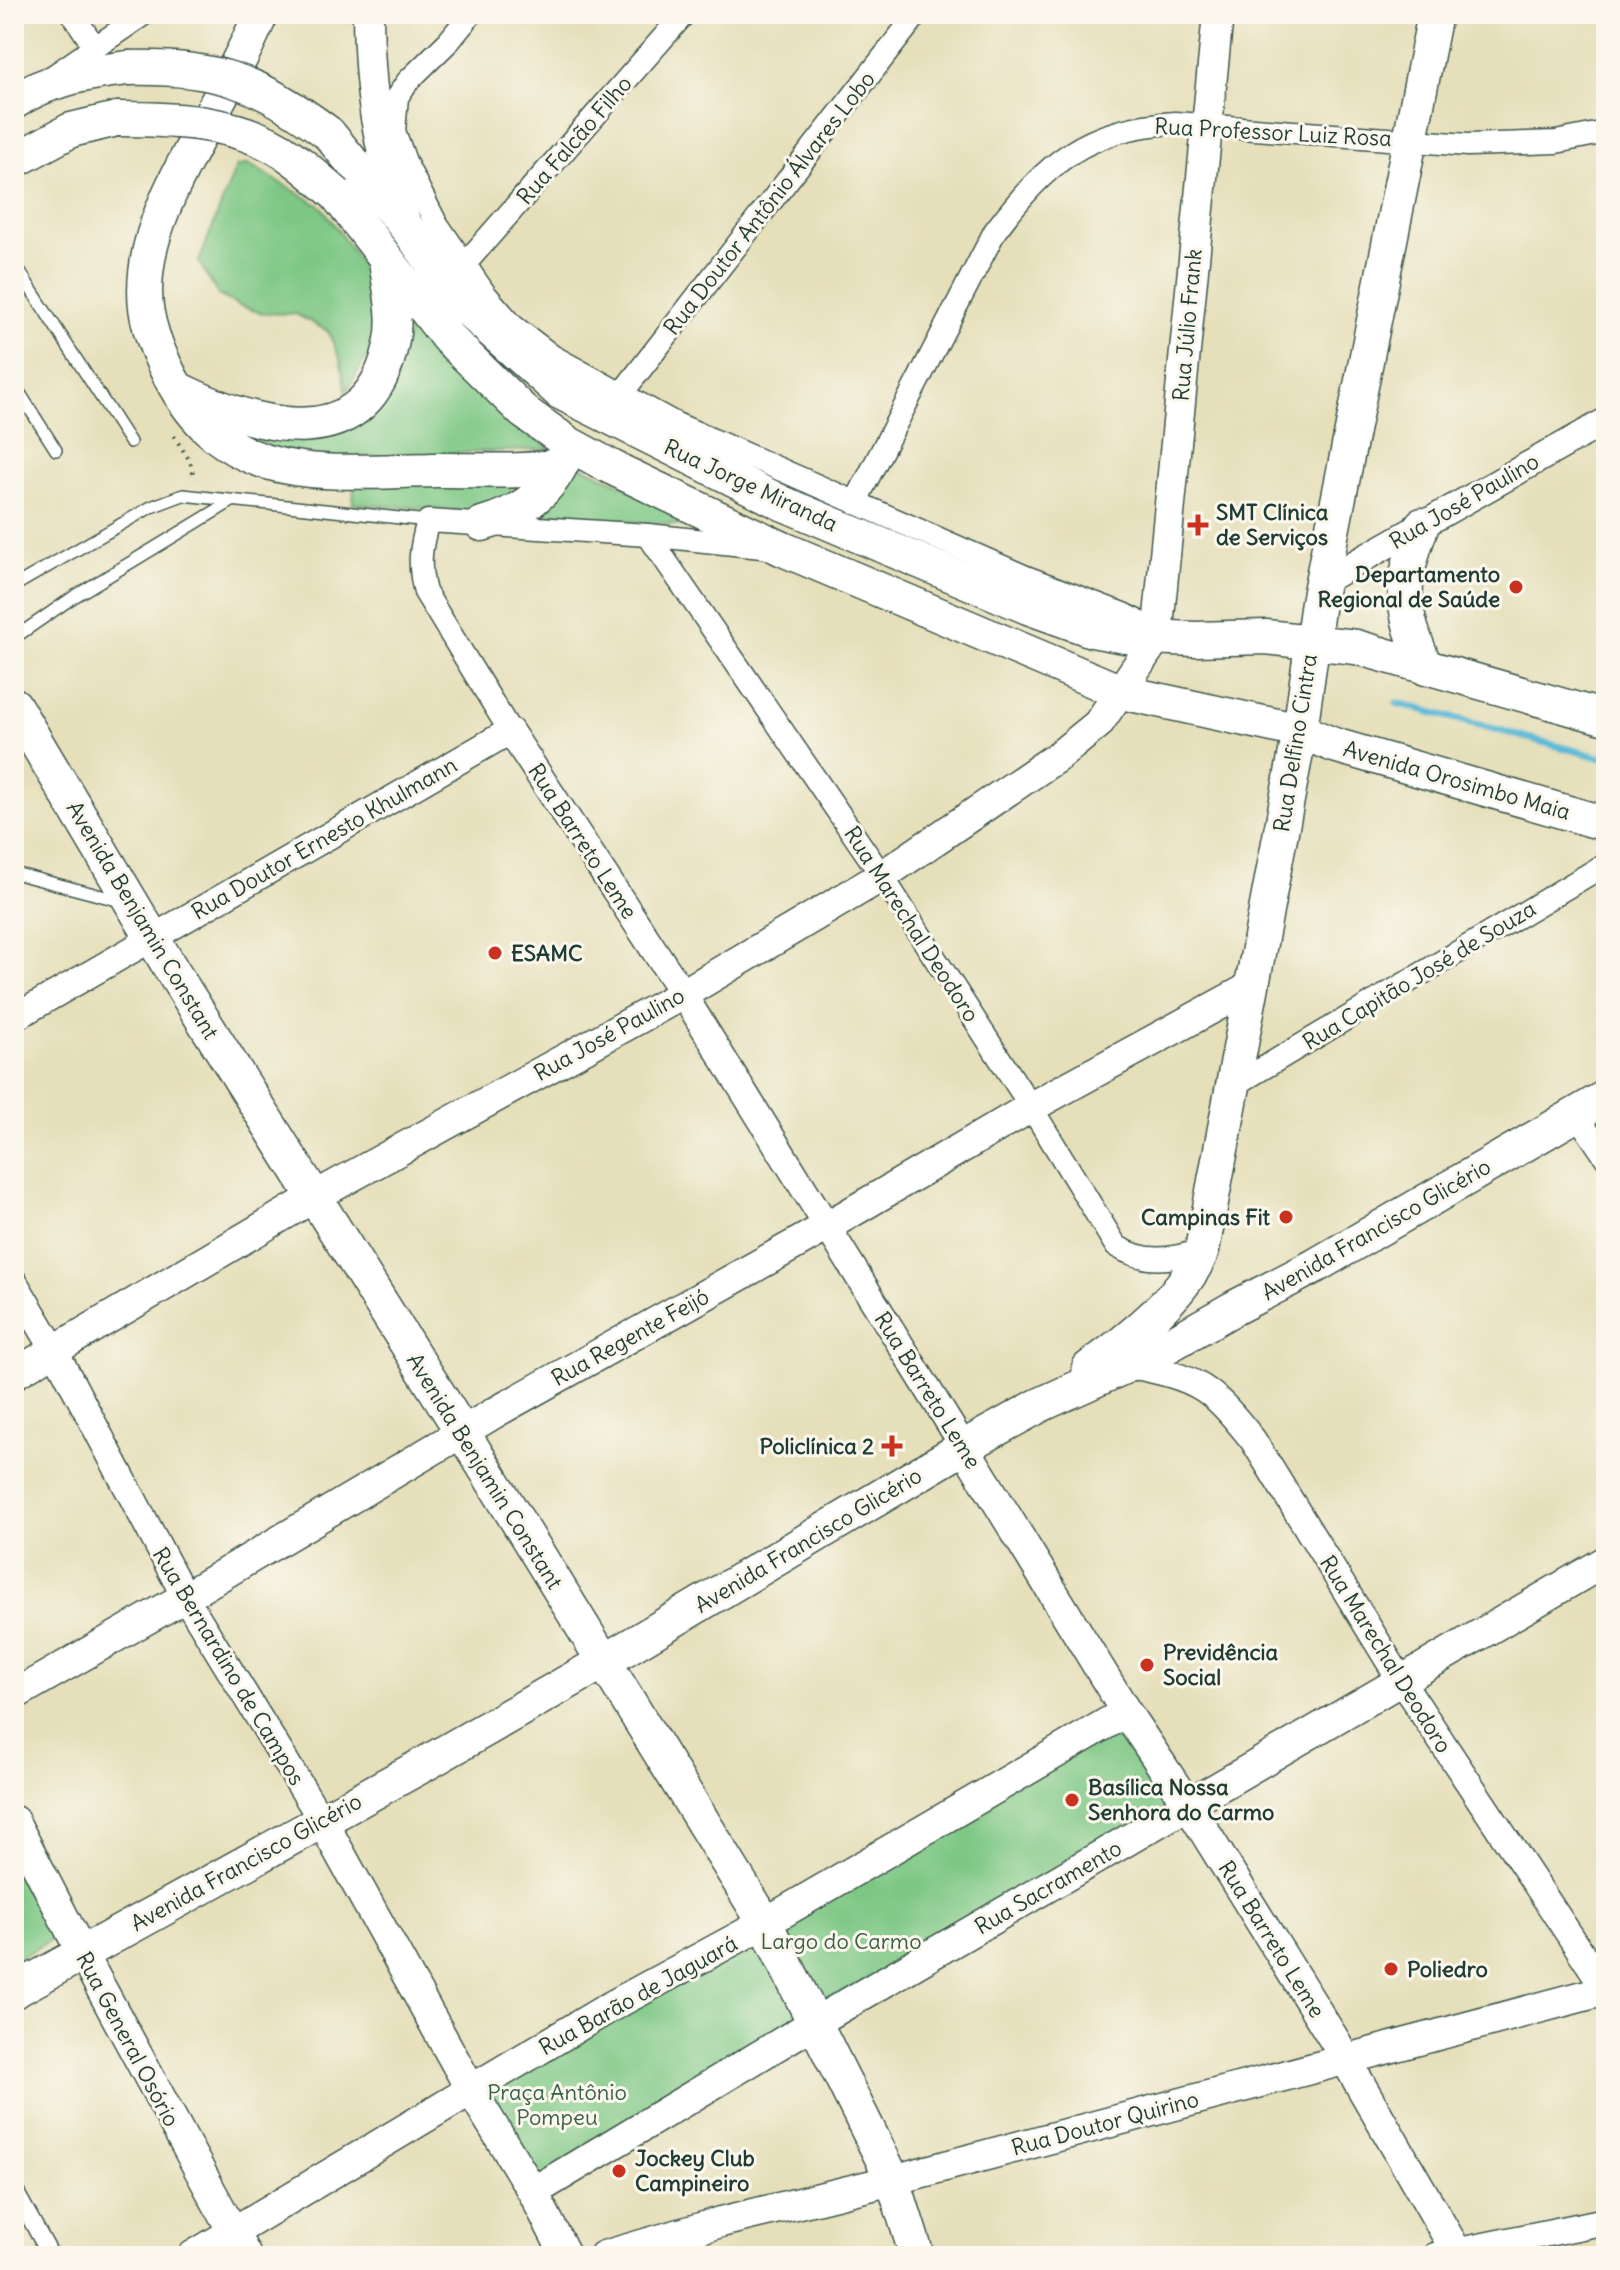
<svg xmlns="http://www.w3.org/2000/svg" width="1620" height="2270" font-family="Delius,sans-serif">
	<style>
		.green { fill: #7dc784; stroke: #4e825c; stroke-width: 2 }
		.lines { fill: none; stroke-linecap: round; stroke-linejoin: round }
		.stream { stroke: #56b8d5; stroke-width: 7 }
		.service-casing { stroke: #3d5548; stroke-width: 14 }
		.pedestrian-casing { stroke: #3d5548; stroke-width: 19 }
		.minor-casing { stroke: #3d5548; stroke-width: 25 }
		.tertiary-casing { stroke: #3d5548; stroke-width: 29 }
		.secondary-casing { stroke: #3d5548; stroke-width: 33 }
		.primary-casing { stroke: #3d5548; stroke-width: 37 }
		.path { stroke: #3d5548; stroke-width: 4; stroke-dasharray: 2 6; stroke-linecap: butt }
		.service { stroke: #fff; stroke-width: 11 }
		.pedestrian { stroke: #fff; stroke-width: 16 }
		.minor { stroke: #fff; stroke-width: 22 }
		.tertiary { stroke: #fff; stroke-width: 26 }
		.secondary { stroke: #fff; stroke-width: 30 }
		.primary { stroke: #fff; stroke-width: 34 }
		.primary-bridge-casing { stroke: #3d5548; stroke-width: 37; stroke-linecap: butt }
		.primary-bridge { stroke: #fff; stroke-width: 34 }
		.poi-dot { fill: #c8321e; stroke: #fbf7ec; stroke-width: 3 }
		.labels { text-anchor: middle; stroke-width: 6; stroke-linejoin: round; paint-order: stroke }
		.street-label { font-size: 22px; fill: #1f3d34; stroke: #fbf7ec }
		.poi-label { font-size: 22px; font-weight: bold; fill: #1f3d34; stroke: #fbf7ec; text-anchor: start }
		.park-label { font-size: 22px; fill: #366048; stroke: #fbf7ec }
	</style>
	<rect width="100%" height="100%" fill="#fbf7ec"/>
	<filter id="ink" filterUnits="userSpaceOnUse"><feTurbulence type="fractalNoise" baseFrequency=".0125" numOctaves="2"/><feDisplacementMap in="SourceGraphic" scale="16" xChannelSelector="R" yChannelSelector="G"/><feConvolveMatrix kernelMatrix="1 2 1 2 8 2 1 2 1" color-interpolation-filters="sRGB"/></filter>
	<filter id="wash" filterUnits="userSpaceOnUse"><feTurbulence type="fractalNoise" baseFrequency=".006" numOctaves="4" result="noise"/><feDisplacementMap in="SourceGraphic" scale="32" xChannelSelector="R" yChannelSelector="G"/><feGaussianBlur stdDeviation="1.8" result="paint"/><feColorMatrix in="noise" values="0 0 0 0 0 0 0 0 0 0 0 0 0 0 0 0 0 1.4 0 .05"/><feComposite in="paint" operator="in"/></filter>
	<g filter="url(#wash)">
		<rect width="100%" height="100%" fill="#e5dfba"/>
		<!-- green -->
		<path class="green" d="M 248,164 L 322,207 L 373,281 L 377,339 L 346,392 L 340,359 L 328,331 L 296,314 L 261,313 L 238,305 L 218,295 L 199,262 L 236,167 Z
			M 413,319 L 467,386 L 551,449 L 318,459 L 249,446 L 214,421 L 265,439 L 348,428 L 385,402 Z
			M 575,463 L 711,527 L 353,504 L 354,483 Z
			M 1126,1713 L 1186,1800 L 534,2191 L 473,2082 Z
			M 14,1862 L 54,1938 L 14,1961 Z"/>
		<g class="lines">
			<!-- stream -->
			<path class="stream" d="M 1397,703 L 1606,759"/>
		</g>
	</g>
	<g filter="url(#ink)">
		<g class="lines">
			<defs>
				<path id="service" d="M 14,263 L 130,442
					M 14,384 L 56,450
					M 14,586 L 151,507 L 183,495 L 428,521
					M 14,638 L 72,598 L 232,501
					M 14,873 L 121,901"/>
				<path id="pedestrian" d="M 14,2189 L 51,2256"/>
				<path id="minor" d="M 73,14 L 95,48
					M 471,14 L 449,41 L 408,81 L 397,97 L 394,131 L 406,164 L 435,221 L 485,294 L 513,326 L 552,356 L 674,423 L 1026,577 L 1123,614 L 1137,621 L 1151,636
					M 56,74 L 144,14
					M 464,265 L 684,14
					M 622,393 L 917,14
					M 855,503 L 995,231 C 1046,163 1087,127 1175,123 L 1468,145 L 1556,142 L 1606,132
					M 648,535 L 882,876 L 1031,1107 L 1116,1246 C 1145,1264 1171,1260 1202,1250
					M 510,731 L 425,592 C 418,565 420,548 428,521 L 648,535 L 762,547
					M 1233,1086 L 1606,864
					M 1576,1114 L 1606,1158"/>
				<path id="tertiary" d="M 1322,582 L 1606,421
					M 14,1018 L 510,731 L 683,994 L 964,1447
					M 14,1282 L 55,1351 L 185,1597 L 322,1821
					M 1131,1365 C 1200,1379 1210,1386 1253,1440 L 1400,1679 L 1606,1990
					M 1435,2256 L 1606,2221"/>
				<path id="secondary" d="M 368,14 C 369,88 376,148 404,217
					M 14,1374 L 314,1197 L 683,994 L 882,876 L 1060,755 L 1098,724 L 1157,637 L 1218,14
					M 964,1447 L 1126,1712 L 1188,1805 L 1335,2041 L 1459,2256
					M 14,1695 L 185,1597 L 496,1412 L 826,1227 L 1031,1107 L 1251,987
					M 14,1821 L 82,1953 L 246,2256
					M 322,1821 L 471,2090 L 533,2192 L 566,2256
					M 533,2192 L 814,2023 L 1606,1561
					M 193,2256 L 610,2007 L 765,1923 L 1126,1712
					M 604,2256 L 721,2222 L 893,2180 L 1606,1990"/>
				<path id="primary" d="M 261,14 C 242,58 218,101 195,143 C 177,177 159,211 150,249 C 140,295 145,324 165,366 C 222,489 319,472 435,470 C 476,469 520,474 561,465
					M 14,102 C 47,79 88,73 128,68
					M 328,133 L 411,233 L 463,305 L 560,392 L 782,503 L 1028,607 L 1092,630 L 1125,636 L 1195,639 L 1266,637 L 1356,647 L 1606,718
					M 14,161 L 71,130 L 117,119
					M 337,195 L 447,337 L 524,412 L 569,444 L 613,468 L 783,549 L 1121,692 L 1300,731 L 1334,745 L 1606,824
					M 178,389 C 257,428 370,461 392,340 C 397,314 389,285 386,260
					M 482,524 C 521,513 550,493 566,454
					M 1422,525 C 1399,586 1400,608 1426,668
					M 14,705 L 171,969 L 483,1465 L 765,1923 L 893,2180 L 917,2256
					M 1089,1368 C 1127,1341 1186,1295 1202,1250 L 1300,731 L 1318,602 L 1435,14
					M 14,1991 L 430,1761 L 603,1662 L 964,1447 L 1040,1405 L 1157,1352 L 1234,1308 L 1315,1266 L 1606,1097"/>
			</defs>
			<!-- service casing -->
			<use href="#service" class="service-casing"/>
			<!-- pedestrian casing -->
			<use href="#pedestrian" class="pedestrian-casing"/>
			<!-- minor casing -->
			<use href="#minor" class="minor-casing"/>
			<!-- tertiary casing -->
			<use href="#tertiary" class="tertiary-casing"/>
			<!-- secondary casing -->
			<use href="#secondary" class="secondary-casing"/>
			<!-- primary casing -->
			<use href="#primary" class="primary-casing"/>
			<!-- path -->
			<path class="path" d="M 174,436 L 190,461 L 194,478"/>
			<!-- service -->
			<use href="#service" class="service"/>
			<!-- pedestrian -->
			<use href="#pedestrian" class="pedestrian"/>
			<!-- minor -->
			<use href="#minor" class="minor"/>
			<!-- tertiary -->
			<use href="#tertiary" class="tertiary"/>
			<!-- secondary -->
			<use href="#secondary" class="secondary"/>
			<!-- primary -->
			<use href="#primary" class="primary"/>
			<defs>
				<path id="primary-bridge" d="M 128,68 C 214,66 259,81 328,133
					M 117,119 C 177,119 244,121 294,159 C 309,170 323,183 337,195"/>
			</defs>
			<!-- primary-bridge casing -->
			<use href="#primary-bridge" class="primary-bridge-casing"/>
			<!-- primary-bridge -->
			<use href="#primary-bridge" class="primary-bridge"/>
		</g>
	</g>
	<!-- markers -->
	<g class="poi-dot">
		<path d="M1194 513h8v8h8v8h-8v8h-8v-8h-8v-8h8z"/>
		<circle cx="1516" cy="587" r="8"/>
		<circle cx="495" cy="953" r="8"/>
		<circle cx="1286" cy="1217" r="8"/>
		<path d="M888 1434h8v8h8v8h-8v8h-8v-8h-8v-8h8z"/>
		<circle cx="1147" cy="1665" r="8"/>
		<circle cx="1072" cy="1800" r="8"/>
		<circle cx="1391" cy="1969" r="8"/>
		<circle cx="619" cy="2171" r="8"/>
	</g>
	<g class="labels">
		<!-- street labels -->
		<g class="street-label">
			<text transform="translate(1273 132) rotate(3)" y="8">Rua Professor Luiz Rosa</text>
			<text transform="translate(574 140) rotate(-49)" y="8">Rua Falcão Filho</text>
			<text transform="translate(769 203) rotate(-52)" y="8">Rua Doutor Antônio Álvares Lobo</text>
			<text transform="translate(1187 325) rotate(-85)" y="8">Rua Júlio Frank</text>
			<text transform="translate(751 485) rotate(25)" y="8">Rua Jorge Miranda</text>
			<text transform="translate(1464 501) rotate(-30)" y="8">Rua José Paulino</text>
			<text transform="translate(1295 743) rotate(-81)" y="8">Rua Delfino Cintra</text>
			<text transform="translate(1457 780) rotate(16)" y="8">Avenida Orosimbo Maia</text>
			<text transform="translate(324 838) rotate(-30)" y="8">Rua Doutor Ernesto Khulmann</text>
			<text transform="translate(583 841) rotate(57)" y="8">Rua Barreto Leme</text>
			<text transform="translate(143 920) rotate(59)" y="8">Avenida Benjamin Constant</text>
			<text transform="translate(912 924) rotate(57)" y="8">Rua Marechal Deodoro</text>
			<text transform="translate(1419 975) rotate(-31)" y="8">Rua Capitão José de Souza</text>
			<text transform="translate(609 1034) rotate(-29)" y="8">Rua José Paulino</text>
			<text transform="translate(1376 1229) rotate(-30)" y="8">Avenida Francisco Glicério</text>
			<text transform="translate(630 1337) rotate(-29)" y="8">Rua Regente Feijó</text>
			<text transform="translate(928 1390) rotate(58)" y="8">Rua Barreto Leme</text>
			<text transform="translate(485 1471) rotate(58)" y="8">Avenida Benjamin Constant</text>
			<text transform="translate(808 1540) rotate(-31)" y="8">Avenida Francisco Glicério</text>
			<text transform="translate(1386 1654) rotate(58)" y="8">Rua Marechal Deodoro</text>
			<text transform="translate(229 1666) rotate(59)" y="8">Rua Bernardino de Campos</text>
			<text transform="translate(246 1862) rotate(-29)" y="8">Avenida Francisco Glicério</text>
			<text transform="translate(1048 1887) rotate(-30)" y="8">Rua Sacramento</text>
			<text transform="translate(1272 1939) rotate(58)" y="8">Rua Barreto Leme</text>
			<text transform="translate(638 1995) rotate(-29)" y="8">Rua Barão de Jaguará</text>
			<text transform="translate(128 2039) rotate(62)" y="8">Rua General Osório</text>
			<text transform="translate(1105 2123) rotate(-15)" y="8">Rua Doutor Quirino</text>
		</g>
		<!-- poi labels -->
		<g class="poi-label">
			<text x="1216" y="520">SMT Clínica<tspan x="1216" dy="25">de Serviços</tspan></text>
			<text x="1500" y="582" text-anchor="end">Departamento<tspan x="1500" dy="25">Regional de Saúde</tspan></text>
			<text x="511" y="961">ESAMC</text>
			<text x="1270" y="1225" text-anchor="end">Campinas Fit</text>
			<text x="874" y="1454" text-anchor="end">Policlínica 2</text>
			<text x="1163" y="1660">Previdência<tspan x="1163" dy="25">Social</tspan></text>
			<text x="1088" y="1795">Basílica Nossa<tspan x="1088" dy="25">Senhora do Carmo</tspan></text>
			<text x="1407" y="1977">Poliedro</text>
			<text x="635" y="2166">Jockey Club<tspan x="635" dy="25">Campineiro</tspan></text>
		</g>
		<!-- park labels -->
		<g class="park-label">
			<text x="841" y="1949">Largo do Carmo</text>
			<text x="557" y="2100">Praça Antônio<tspan x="557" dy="25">Pompeu</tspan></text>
		</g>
	</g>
	<!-- margin -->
	<rect width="1620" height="2270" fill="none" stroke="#fbf7ec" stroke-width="48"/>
</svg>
